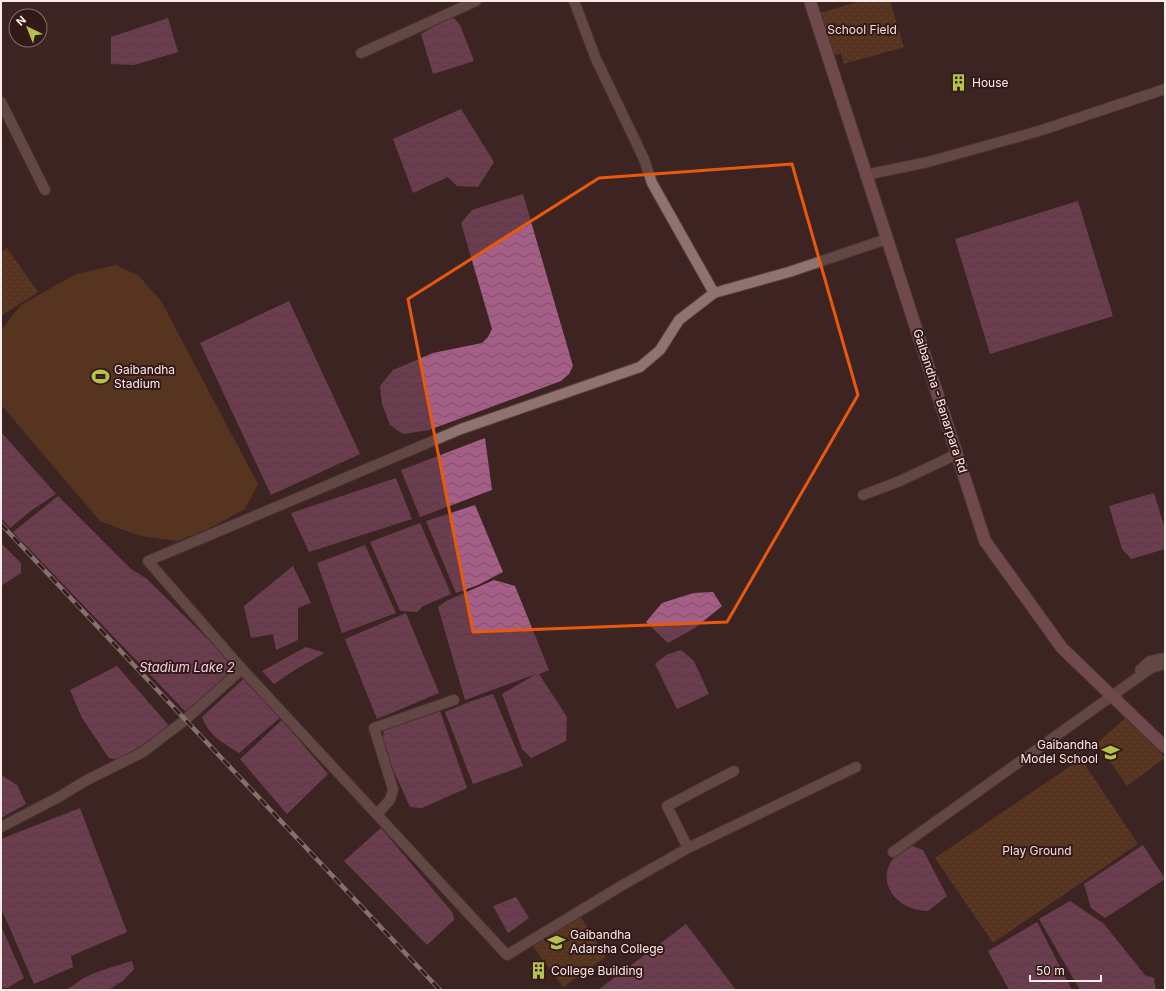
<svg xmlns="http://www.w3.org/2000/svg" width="1166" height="991" font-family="Inter,sans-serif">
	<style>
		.green { fill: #76481c }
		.park { fill: url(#park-dots) }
		.water { fill: url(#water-waves) }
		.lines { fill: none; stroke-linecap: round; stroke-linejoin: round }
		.street-casing { stroke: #574241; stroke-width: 12 }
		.secondary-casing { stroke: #574241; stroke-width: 14 }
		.street { stroke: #90726f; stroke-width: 10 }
		.secondary { stroke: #ae767d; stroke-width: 12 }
		.rail-casing { stroke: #e1cdcc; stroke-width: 4.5 }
		.rail { stroke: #331a19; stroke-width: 3; stroke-dasharray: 9; stroke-linecap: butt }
		.marked { fill: none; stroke: #e8590c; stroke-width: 3; stroke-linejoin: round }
		.labels { text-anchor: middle; stroke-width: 4; stroke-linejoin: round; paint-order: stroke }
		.park-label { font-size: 12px; fill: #f2e0d2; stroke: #331a19 }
		.poi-label { font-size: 12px; fill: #fdebea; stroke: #331a19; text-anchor: start }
		.street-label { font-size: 12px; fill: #fdebea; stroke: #331a19 }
		.water-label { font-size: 13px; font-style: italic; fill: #fad0e5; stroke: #331a19 }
	</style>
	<defs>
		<pattern id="park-dots" width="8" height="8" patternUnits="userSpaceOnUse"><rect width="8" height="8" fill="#76481c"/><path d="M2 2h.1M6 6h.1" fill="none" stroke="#8a633d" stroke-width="1.8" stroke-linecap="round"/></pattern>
		<pattern id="water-waves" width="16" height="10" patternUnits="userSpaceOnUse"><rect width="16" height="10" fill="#a55e86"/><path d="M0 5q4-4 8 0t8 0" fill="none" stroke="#7d5369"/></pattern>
	</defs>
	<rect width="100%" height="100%" fill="#3d2422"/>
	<!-- green -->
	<path class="green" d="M 116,265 L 139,276 L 161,301 L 258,484 L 245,509 L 208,529 L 178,541 L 140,536 L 100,521 L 2,406 L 1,334 L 2,329 L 21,305 L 76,274 Z"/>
	<!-- park -->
	<path class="park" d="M 860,1 L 890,1 L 904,47 L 844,64 L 841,53 L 832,56 L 820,13 Z
		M 7,248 L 38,292 L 1,316 L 1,252 Z
		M 1128,716 L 1165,758 L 1127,786 L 1097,743 Z
		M 1081,759 L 1138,844 L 993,943 L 935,858 Z
		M 579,914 L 606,957 L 563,987 L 531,944 Z"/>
	<!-- water -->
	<path class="water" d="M 168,18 L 178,52 L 134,65 L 111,64 L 111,37 Z
		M 454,18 L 460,25 L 474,61 L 433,74 L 421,34 L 447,19 Z
		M 461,109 L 494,162 L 478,187 L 457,186 L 448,177 L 413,193 L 393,139 Z
		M 523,194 L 573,366 L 569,374 L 561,381 L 429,430 L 403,434 L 390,425 L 382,404 L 380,386 L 393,370 L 433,353 L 482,343 L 488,337 L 492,329 L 461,223 L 472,210 Z
		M 1078,201 L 1113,316 L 990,354 L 955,239 Z
		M 289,301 L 360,454 L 271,495 L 200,343 Z
		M 1,432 L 56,494 L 32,510 L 10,528 L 1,518 Z
		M 485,438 L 492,490 L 420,517 L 401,470 Z
		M 396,478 L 412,519 L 309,552 L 291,513 Z
		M 1154,493 L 1165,529 L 1165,549 L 1131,559 L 1122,549 L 1109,506 Z
		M 58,496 L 131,569 L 147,579 L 237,668 L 186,712 L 13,532 Z
		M 475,505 L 503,572 L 478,585 L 456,593 L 426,521 Z
		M 420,523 L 451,594 L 423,606 L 417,612 L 400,611 L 370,542 Z
		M 1,543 L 21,563 L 21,573 L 1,586 Z
		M 365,545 L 396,613 L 342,633 L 317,563 Z
		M 293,566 L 311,603 L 298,608 L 298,640 L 276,650 L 273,634 L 251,638 L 244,606 Z
		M 494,580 L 515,586 L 549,670 L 539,674 L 567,717 L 566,741 L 531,758 L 522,749 L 502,694 L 536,674 L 465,700 L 438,607 L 446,601 Z
		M 713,592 L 722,606 L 695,628 L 668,643 L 646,622 L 662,603 L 693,593 Z
		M 406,613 L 439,693 L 377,719 L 345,639 Z
		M 306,647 L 325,653 L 293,671 L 274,684 L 262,671 Z
		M 681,650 L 694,661 L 709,694 L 677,709 L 655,664 L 666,655 Z
		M 117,666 L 170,727 L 119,760 L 109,758 L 82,718 L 70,690 Z
		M 248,675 L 282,716 L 239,753 C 222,742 209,736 202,717 Z
		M 493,694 L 523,766 L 473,784 L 445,712 L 466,703 Z
		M 440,711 L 467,788 L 422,808 L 410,807 L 382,745 L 384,730 Z
		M 282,720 L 328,774 L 287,814 L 240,759 Z
		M 1,775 L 17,785 L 26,804 L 1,818 Z
		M 80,808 L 127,932 L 71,956 L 73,967 L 34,984 L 1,908 L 1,839 Z
		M 381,828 L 453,913 L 454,920 L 427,945 L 344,861 Z
		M 1143,845 L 1165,879 L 1105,918 L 1091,908 L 1084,884 Z
		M 912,846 L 923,850 L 947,896 L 928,911 C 885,910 869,863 912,846 Z
		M 516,897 L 529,918 L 508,933 L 493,906 Z
		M 1070,901 L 1104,924 L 1145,975 L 1154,978 L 1156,990 L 1080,990 L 1039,919 Z
		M 1037,922 L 1072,990 L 1009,990 L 988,951 Z
		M 686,924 L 736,990 L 598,990 Z
		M 1,926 L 24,978 L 7,988 L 1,987 Z
		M 132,961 L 134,969 L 124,980 L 108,990 L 64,990 C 73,988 77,981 86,977 C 100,970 116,966 132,961 Z"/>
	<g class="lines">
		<defs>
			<path id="street" d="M 574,1 L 596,59 L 644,159 L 652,183 L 714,293
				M 361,53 L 476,1
				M 1,102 L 45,190
				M 865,175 L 928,162 L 1039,131 L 1165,89
				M 863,495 L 900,481 L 957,454
				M 1140,670 L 1150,661 L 1165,658
				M 856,767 L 688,848 L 621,886 L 507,955 L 242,669 L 148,561 L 461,429 L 640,367 L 660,350 L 679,320 L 714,293 L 789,272 L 887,239
				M 377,814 L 390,800 L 393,789 L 374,728 L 454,700
				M 1,827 L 59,797 L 85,781 L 143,752 L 185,720 L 242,669
				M 688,848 L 667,806 L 734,771
				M 893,852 L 1151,668 L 1165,664"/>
			<path id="secondary" d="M 810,1 L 985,541 L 1062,648 L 1165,747"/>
		</defs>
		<!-- street casing -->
		<use href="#street" class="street-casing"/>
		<!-- secondary casing -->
		<use href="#secondary" class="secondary-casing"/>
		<!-- street -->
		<use href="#street" class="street"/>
		<!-- secondary -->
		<use href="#secondary" class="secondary"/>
		<defs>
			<path id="rail" d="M 1,524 L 440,990"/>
		</defs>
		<!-- rail casing -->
		<use href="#rail" class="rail-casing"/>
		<!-- rail -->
		<use href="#rail" class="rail"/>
	</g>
	<!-- marked area -->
	<path d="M0 0H1166V991H0ZM 792,164 L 858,395 L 727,622 L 473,632 L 408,299 L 599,178 Z" fill="#3d2422" fill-opacity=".55" fill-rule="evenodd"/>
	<path class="marked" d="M 792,164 L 858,395 L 727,622 L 473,632 L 408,299 L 599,178 Z"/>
	<!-- icons -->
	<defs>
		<symbol id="building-bare" viewBox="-9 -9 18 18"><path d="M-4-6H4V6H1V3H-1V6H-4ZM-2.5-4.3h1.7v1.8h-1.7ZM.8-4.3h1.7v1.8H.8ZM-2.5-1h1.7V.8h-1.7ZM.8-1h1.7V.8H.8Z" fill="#b4c24a" stroke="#331a19" stroke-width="2.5" paint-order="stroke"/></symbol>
		<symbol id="stadium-bare" viewBox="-9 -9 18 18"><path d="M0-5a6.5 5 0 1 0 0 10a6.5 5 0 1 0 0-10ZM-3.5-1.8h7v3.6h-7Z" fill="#b4c24a" stroke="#331a19" stroke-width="2.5" paint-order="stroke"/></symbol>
		<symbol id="school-bare" viewBox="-9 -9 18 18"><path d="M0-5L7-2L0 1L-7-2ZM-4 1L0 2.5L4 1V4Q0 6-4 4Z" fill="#b4c24a" stroke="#331a19" stroke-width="2.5" paint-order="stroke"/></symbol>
		<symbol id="university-bare" viewBox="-9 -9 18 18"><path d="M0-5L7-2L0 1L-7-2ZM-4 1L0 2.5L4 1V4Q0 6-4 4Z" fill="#b4c24a" stroke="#331a19" stroke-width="2.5" paint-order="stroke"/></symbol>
	</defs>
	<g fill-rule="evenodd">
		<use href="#building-bare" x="946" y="70" width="25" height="25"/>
		<use href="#stadium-bare" x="88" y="364" width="25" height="25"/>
		<use href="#school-bare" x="1098" y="740" width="25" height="25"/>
		<use href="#university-bare" x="544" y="930" width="25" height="25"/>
		<use href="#building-bare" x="526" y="958" width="25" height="25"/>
	</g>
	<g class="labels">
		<!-- park labels -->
		<g class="park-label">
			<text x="862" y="34">School Field</text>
			<text x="1037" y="855">Play Ground</text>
		</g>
		<!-- poi labels -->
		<g class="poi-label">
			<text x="972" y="87">House</text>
			<text x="114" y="374">Gaibandha<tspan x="114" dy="14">Stadium</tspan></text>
			<text x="1098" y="749" text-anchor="end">Gaibandha<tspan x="1098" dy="14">Model School</tspan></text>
			<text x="570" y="939">Gaibandha<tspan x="570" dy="14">Adarsha College</tspan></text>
			<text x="551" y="975">College Building</text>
		</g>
		<!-- street labels -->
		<g class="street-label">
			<text transform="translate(940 401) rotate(72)" y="4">Gaibandha - Banarpara Rd</text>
		</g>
		<!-- water labels -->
		<g class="water-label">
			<text x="187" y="672">Stadium Lake 2</text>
		</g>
	</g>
	<!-- border -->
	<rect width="1166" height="991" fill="none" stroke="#fdebea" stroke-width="4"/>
	<!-- north arrow -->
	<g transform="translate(28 28) rotate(317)"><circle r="19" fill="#331a19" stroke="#846e6d"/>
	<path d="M0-3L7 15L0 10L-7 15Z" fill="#b4c24a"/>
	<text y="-6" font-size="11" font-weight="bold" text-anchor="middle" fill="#fdebea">N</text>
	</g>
	<!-- scale -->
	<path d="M1030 975v6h71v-6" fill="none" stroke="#fdebea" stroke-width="2"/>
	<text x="1036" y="975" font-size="12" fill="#fdebea" stroke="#331a19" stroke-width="3" paint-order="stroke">50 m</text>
</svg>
